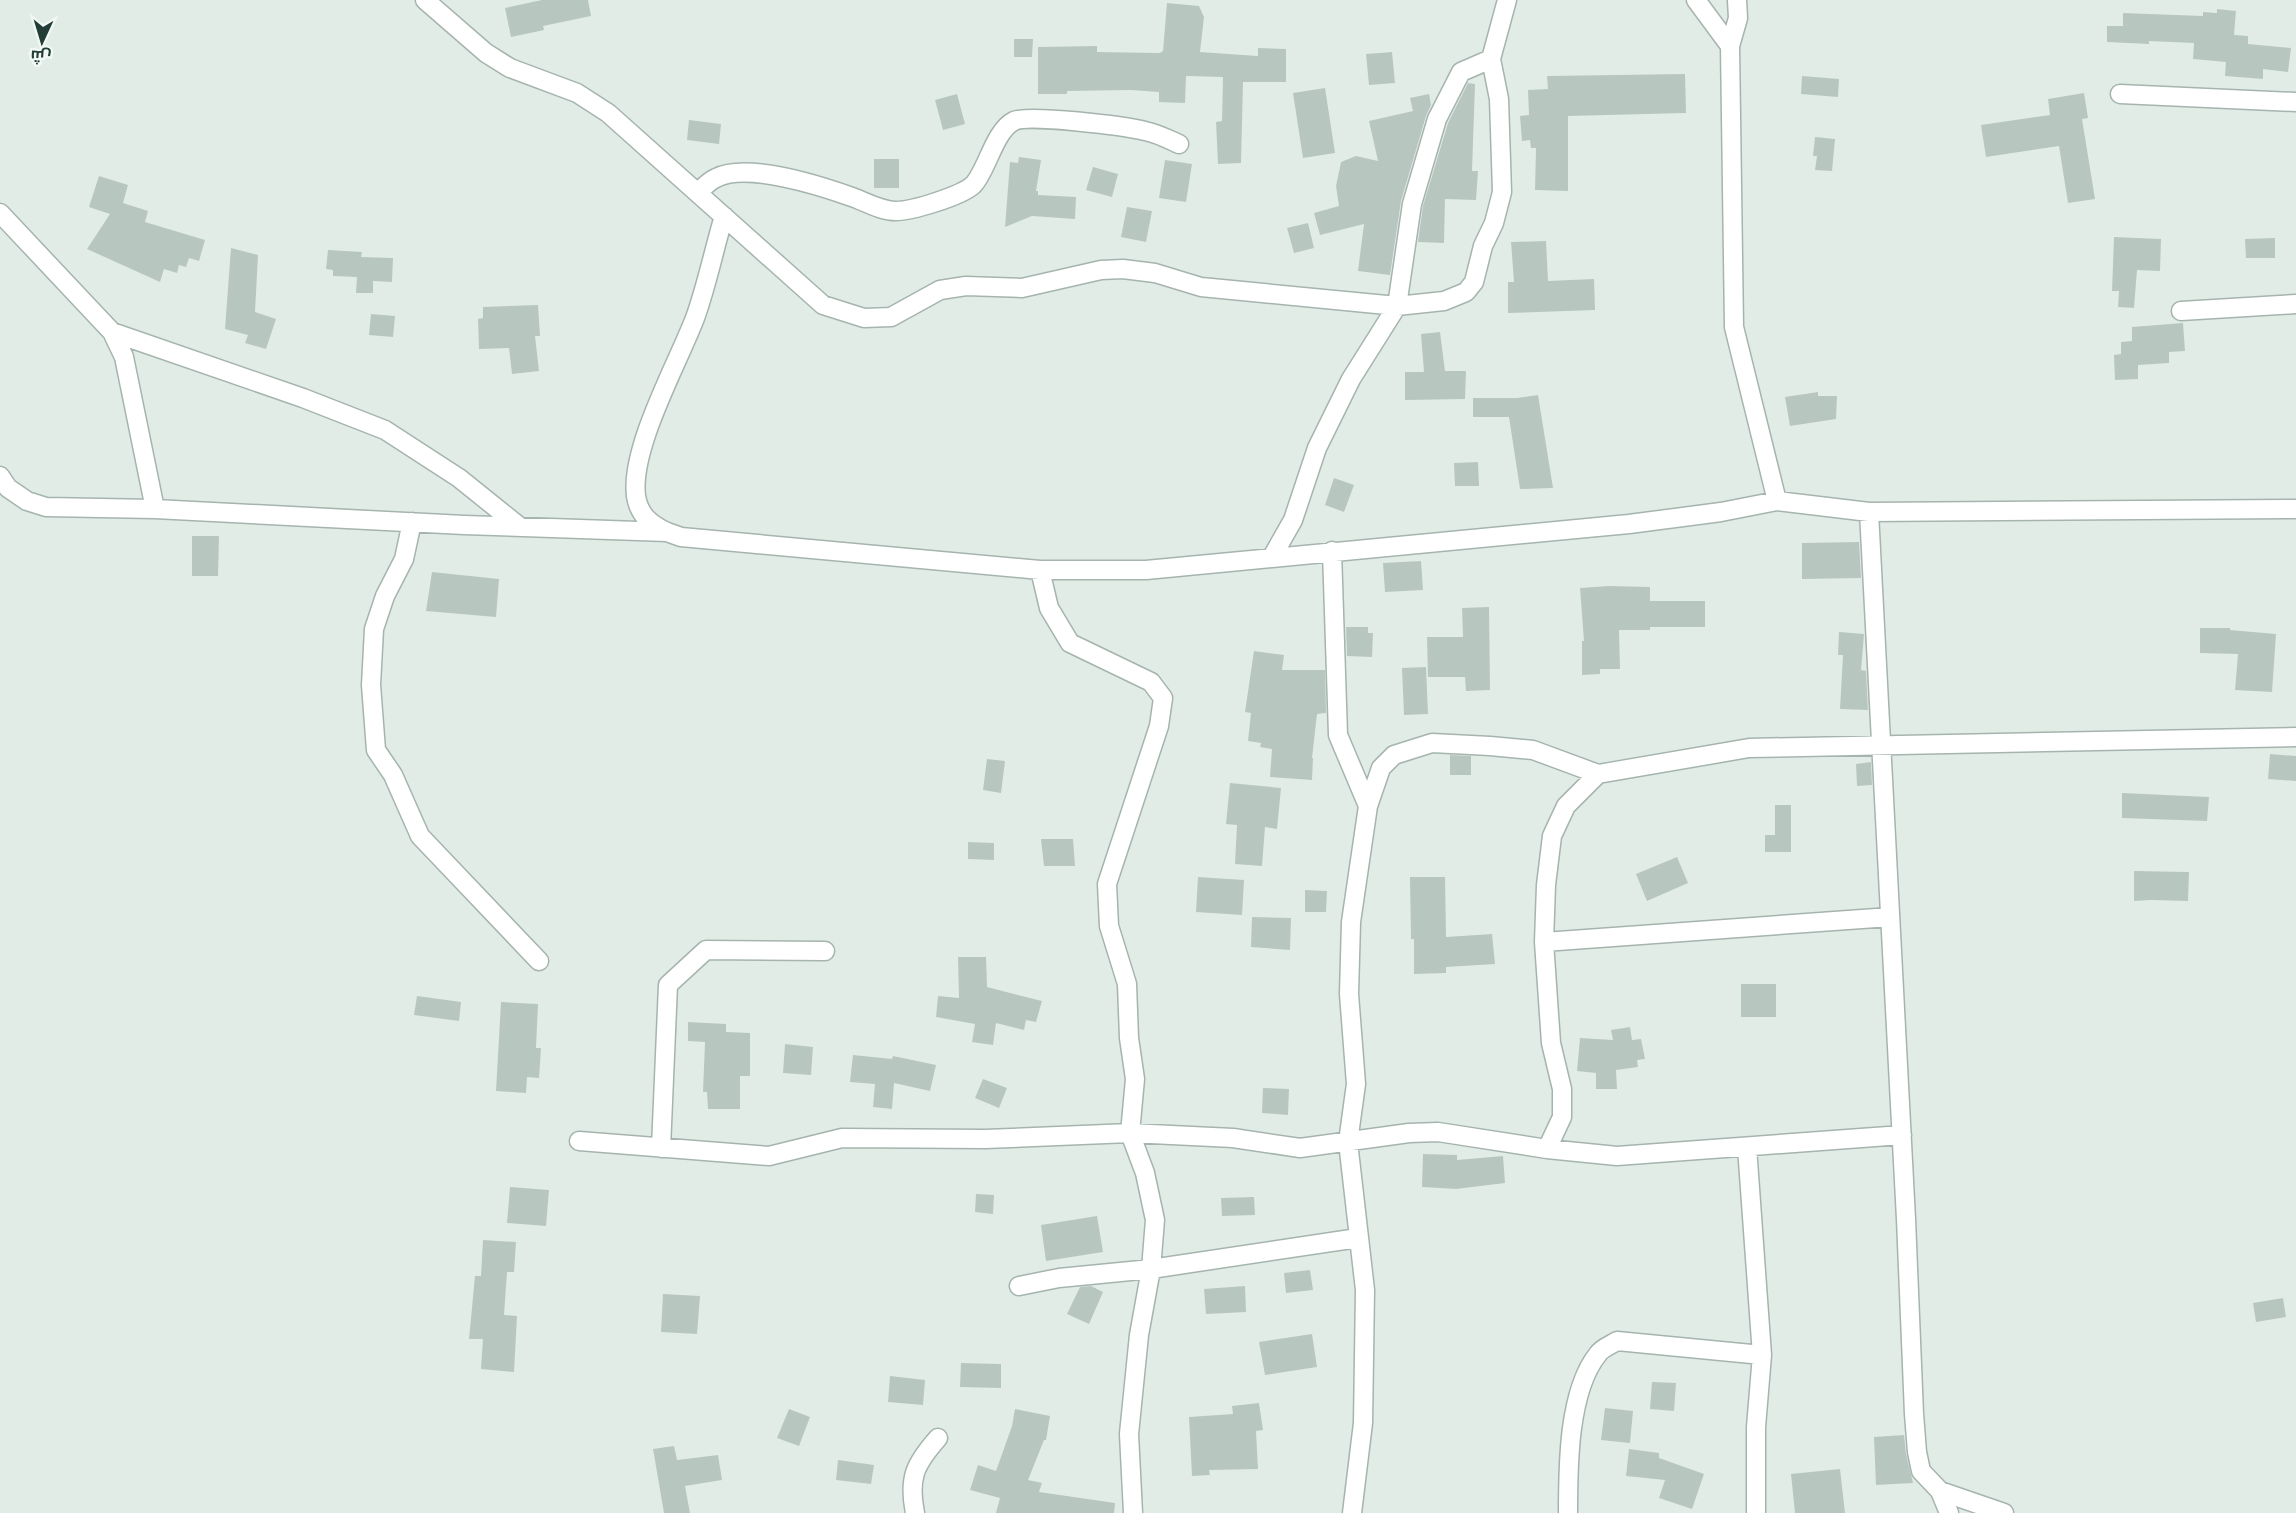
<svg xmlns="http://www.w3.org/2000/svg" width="2296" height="1513" font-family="Mulish,Cairo,sans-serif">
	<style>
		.building { fill: #b7c7c0 }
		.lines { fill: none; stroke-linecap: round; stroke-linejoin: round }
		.minor-casing { stroke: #a5b4ae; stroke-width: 21 }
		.minor { stroke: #fff; stroke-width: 18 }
	</style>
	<rect width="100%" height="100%" fill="#e2ece7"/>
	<!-- building -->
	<path class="building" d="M 542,0 L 588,0 L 591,16 L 543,26 L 544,30 L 511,37 L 505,8 Z
		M 1167,3 L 1199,6 L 1204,17 L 1200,52 L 1258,56 L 1258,48 L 1286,49 L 1286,82 L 1243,82 L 1241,163 L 1218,164 L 1216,122 L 1222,121 L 1223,77 L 1186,76 L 1185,103 L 1159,102 L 1159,92 L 1131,90 L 1067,91 L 1067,94 L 1038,94 L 1038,47 L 1097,46 L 1097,52 L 1160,53 L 1163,51 Z
		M 2217,9 L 2236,11 L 2234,35 L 2248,36 L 2248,44 L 2291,48 L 2288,72 L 2263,69 L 2263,79 L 2225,76 L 2226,62 L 2193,59 L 2194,43 L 2149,41 L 2149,44 L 2107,42 L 2107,26 L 2123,26 L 2123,13 L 2203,16 L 2203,12 L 2217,13 Z
		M 1014,39 L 1033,39 L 1032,57 L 1014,57 Z
		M 1392,52 L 1395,83 L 1369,85 L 1366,54 Z
		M 1685,74 L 1686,113 L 1568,116 L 1568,191 L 1535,190 L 1536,148 L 1531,148 L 1530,140 L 1522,141 L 1520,116 L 1529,115 L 1528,90 L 1548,89 L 1547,76 Z
		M 1802,76 L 1839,79 L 1838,97 L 1801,94 Z
		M 1468,83 L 1475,84 L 1472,171 L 1478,171 L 1476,200 L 1445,199 L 1444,243 L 1418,242 L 1423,206 L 1448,123 Z
		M 1325,88 L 1335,153 L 1303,158 L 1293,93 Z
		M 2084,93 L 2088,118 L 2082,119 L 2095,199 L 2068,203 L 2059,146 L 1986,157 L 1981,125 L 2050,115 L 2048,99 Z
		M 957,94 L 965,124 L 943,130 L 935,100 Z
		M 1429,94 L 1431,105 L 1426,116 L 1401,201 L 1390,275 L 1358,271 L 1364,224 L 1320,235 L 1314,213 L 1339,206 L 1336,186 L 1341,162 L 1356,156 L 1378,161 L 1369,121 L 1413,111 L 1410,98 Z
		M 689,120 L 721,124 L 719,144 L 687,140 Z
		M 1815,137 L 1835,139 L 1832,171 L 1815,170 L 1817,156 L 1813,156 Z
		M 1019,157 L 1041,160 L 1036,191 L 1038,191 L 1038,195 L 1076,197 L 1075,219 L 1032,216 L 1005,227 L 1010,162 L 1018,163 Z
		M 874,159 L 899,159 L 899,188 L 874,188 Z
		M 1165,160 L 1192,164 L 1186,202 L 1159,198 Z
		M 1093,167 L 1118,174 L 1112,197 L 1086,190 Z
		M 99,176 L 128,185 L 123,203 L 148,211 L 145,222 L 205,240 L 199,261 L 189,258 L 186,267 L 179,265 L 177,273 L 164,269 L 160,282 L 87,249 L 110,214 L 89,207 Z
		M 1127,207 L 1152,211 L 1146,242 L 1121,237 Z
		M 1308,223 L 1314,248 L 1294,253 L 1287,228 Z
		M 2114,237 L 2161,239 L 2160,271 L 2137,270 L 2134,308 L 2118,307 L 2119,291 L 2112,291 Z
		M 2275,238 L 2275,258 L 2246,258 L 2245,239 Z
		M 1546,241 L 1548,281 L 1594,279 L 1595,310 L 1508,313 L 1508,282 L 1514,282 L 1511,242 Z
		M 231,248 L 258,255 L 255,312 L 276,319 L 266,349 L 245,343 L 248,335 L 225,329 Z
		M 328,250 L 362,252 L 361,257 L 393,258 L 392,282 L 373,281 L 373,293 L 356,293 L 357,277 L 333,276 L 333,270 L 326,269 Z
		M 538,305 L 540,336 L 535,336 L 539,371 L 512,374 L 509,348 L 479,349 L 478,319 L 483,318 L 483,307 Z
		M 371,314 L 395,316 L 393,337 L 369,335 Z
		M 2183,323 L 2185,351 L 2169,352 L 2169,363 L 2138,365 L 2138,379 L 2115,380 L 2114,355 L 2121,354 L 2121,342 L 2132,341 L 2132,327 Z
		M 1440,332 L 1445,371 L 1466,371 L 1465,399 L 1405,400 L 1405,372 L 1424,372 L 1421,334 Z
		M 1818,392 L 1818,396 L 1837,396 L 1836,419 L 1790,426 L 1785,397 Z
		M 1538,395 L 1553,488 L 1520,489 L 1509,417 L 1473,417 L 1473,398 L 1517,398 Z
		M 1478,462 L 1479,486 L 1455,486 L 1454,463 Z
		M 1334,478 L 1354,485 L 1344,512 L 1325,505 Z
		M 192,536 L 219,536 L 218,576 L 192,576 Z
		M 1859,542 L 1861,578 L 1802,579 L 1802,543 Z
		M 1421,561 L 1423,590 L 1385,592 L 1383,563 Z
		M 432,572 L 499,579 L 496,617 L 426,611 Z
		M 1609,586 L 1650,587 L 1650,601 L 1705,601 L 1705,627 L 1650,627 L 1650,630 L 1619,630 L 1620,669 L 1600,669 L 1600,674 L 1582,675 L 1582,641 L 1584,641 L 1580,588 Z
		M 1489,607 L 1490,690 L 1466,691 L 1465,677 L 1428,677 L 1427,637 L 1463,637 L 1462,608 Z
		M 1346,627 L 1368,627 L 1368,633 L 1373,633 L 1372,657 L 1347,656 Z
		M 2200,628 L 2230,628 L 2230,630 L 2276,634 L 2272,692 L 2235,690 L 2238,654 L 2200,653 Z
		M 1839,632 L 1864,634 L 1861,670 L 1866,671 L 1868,710 L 1840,709 L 1843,655 L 1838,655 Z
		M 1254,651 L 1284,655 L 1282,670 L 1325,670 L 1326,713 L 1317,714 L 1312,758 L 1313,758 L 1312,780 L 1270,777 L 1272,749 L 1260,747 L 1261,743 L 1248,741 L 1251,713 L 1245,712 Z
		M 1426,667 L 1428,714 L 1404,715 L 1402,668 Z
		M 2270,754 L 2296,756 L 2296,781 L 2268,779 Z
		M 1450,755 L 1471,756 L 1471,775 L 1450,775 Z
		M 987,759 L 1005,761 L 1001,793 L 983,790 Z
		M 1871,762 L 1872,785 L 1857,786 L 1856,764 Z
		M 1230,783 L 1281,788 L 1277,829 L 1265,827 L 1262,866 L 1235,864 L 1237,825 L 1226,824 Z
		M 2122,793 L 2209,797 L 2207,821 L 2122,818 Z
		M 1775,805 L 1791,805 L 1791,852 L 1765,852 L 1765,835 L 1775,835 Z
		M 1041,839 L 1073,839 L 1075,866 L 1044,866 Z
		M 968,842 L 994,843 L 994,860 L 968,859 Z
		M 1677,857 L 1688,883 L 1647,901 L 1636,874 Z
		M 2134,871 L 2189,872 L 2188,901 L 2151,900 L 2134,901 Z
		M 1198,877 L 1244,880 L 1242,915 L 1196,912 Z
		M 1410,877 L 1445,877 L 1446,937 L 1492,934 L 1495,964 L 1446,967 L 1446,973 L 1414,974 L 1414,939 L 1411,939 Z
		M 1305,890 L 1327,891 L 1326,912 L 1305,912 Z
		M 1252,917 L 1291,918 L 1290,950 L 1251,947 Z
		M 958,957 L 986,957 L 987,987 L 1042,1001 L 1036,1022 L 1026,1020 L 1024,1030 L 996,1023 L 993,1045 L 972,1042 L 975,1024 L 936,1017 L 938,996 L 959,998 Z
		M 1741,984 L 1776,984 L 1776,1017 L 1741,1017 Z
		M 417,996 L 461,1002 L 459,1021 L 414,1015 Z
		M 501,1002 L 538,1004 L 536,1048 L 541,1048 L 539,1078 L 527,1077 L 526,1093 L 496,1091 Z
		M 688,1022 L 726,1024 L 726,1032 L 750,1033 L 750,1076 L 740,1076 L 740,1109 L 708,1109 L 707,1092 L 703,1092 L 705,1042 L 688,1041 Z
		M 1630,1027 L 1632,1040 L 1641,1039 L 1645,1059 L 1637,1060 L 1638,1067 L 1616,1070 L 1617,1089 L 1596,1089 L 1596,1073 L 1577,1071 L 1580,1038 L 1613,1040 L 1611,1030 Z
		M 785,1044 L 813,1047 L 811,1075 L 783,1073 Z
		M 853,1055 L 892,1059 L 893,1056 L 936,1065 L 930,1091 L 894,1083 L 892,1109 L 873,1107 L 875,1084 L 850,1082 Z
		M 983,1079 L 1007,1088 L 999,1108 L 975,1098 Z
		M 1263,1088 L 1289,1089 L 1288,1115 L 1262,1113 Z
		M 1423,1154 L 1457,1155 L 1457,1160 L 1503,1156 L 1505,1183 L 1456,1189 L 1422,1187 Z
		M 510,1187 L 549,1190 L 546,1226 L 507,1223 Z
		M 976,1194 L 994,1195 L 993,1214 L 975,1212 Z
		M 1254,1197 L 1255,1215 L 1222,1216 L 1221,1198 Z
		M 1097,1216 L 1103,1252 L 1046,1261 L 1041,1225 Z
		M 483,1240 L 516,1242 L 514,1272 L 507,1272 L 504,1315 L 517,1316 L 514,1372 L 481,1369 L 483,1339 L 469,1339 L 475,1276 L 481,1276 Z
		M 1310,1270 L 1313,1290 L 1286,1293 L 1284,1273 Z
		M 1091,1286 L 1103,1292 L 1089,1324 L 1067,1314 L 1080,1287 Z
		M 1245,1286 L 1246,1312 L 1206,1314 L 1204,1289 Z
		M 663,1294 L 700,1296 L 697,1334 L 661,1332 Z
		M 2283,1298 L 2286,1317 L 2256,1322 L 2253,1303 Z
		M 1312,1334 L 1317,1367 L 1265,1375 L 1259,1342 Z
		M 961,1363 L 1001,1364 L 1001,1388 L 960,1387 Z
		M 890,1376 L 925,1380 L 923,1405 L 888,1402 Z
		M 1652,1382 L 1676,1383 L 1674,1411 L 1650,1409 Z
		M 1259,1403 L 1263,1430 L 1256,1431 L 1258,1469 L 1209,1470 L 1210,1475 L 1192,1476 L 1189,1417 L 1233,1414 L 1232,1406 Z
		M 1605,1408 L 1633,1411 L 1630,1443 L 1601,1440 Z
		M 789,1409 L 810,1417 L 799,1446 L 777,1438 Z
		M 1015,1409 L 1050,1416 L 1046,1440 L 1044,1440 L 1028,1480 L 1042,1483 L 1039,1492 L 1115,1503 L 1114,1513 L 996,1513 L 1000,1498 L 970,1490 L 978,1465 L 996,1471 L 1012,1426 Z
		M 1904,1435 L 1906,1454 L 1913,1483 L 1876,1485 L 1874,1437 Z
		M 674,1446 L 677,1460 L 718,1455 L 722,1480 L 685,1486 L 690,1513 L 664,1513 L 653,1449 Z
		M 1629,1449 L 1659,1453 L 1659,1458 L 1704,1474 L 1692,1509 L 1659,1498 L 1665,1480 L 1626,1476 Z
		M 838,1460 L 874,1465 L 871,1484 L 836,1480 Z
		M 1840,1469 L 1845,1513 L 1795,1513 L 1791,1474 Z"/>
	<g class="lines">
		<defs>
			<path id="minor" d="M 425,0 L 486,53 L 510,68 L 577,93 L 608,113 L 823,305 L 864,318 L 891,317 L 940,290 L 966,286 L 1022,288 L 1101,270 L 1123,269 L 1155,273 L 1201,287 L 1397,306 L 1444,301 L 1466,292 L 1474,282 L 1483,246 L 1494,223 L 1502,192 L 1499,99 L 1491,59 L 1507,0
				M 1696,0 L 1730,46
				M 1737,0 L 1738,18 L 1730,46 L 1734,327 L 1777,501 L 1869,512 L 2296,509
				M 2120,94 L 2296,102
				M 698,192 C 703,188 709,181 716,178 C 747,162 821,186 852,197 C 866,202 881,211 896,211 C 912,211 961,196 973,185 C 987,171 994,131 1014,121 C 1029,114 1125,126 1145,131 C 1156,133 1168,139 1179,144
				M 0,213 L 112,332 L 124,357 L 155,509
				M 2181,311 L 2296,304
				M 112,332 L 303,398 L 385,430 L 459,478 L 520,527
				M 0,476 L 8,488 L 27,501 L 46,507 L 155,509 L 464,525 L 667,532 L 681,537 L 1040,570 L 1146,570 L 1629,524 L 1721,512 L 1777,501
				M 1869,512 L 1906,1219 L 1914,1414 L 1917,1452 L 1921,1471 L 1940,1491 L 1949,1513
				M 412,522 L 404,559 L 385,596 L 374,629 L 371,685 L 376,750 L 393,775 L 420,836 L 539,961
				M 667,532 C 650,524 639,515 636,496 C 630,448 677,365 695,318 C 707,285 714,249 724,216
				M 1332,551 L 1338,735 L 1368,806
				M 1272,557 L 1293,520 L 1317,448 L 1351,379 L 1397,306 L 1412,204 L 1437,119 L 1461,72 L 1491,59
				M 1040,570 L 1049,608 L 1070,643 L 1151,682 L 1163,698 L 1159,726 L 1107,884 L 1109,926 L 1127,984 L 1129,1038 L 1135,1079 L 1130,1133 L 1145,1173 L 1155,1220 L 1151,1269 L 1139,1335 L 1129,1434 L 1133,1513
				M 1544,942 L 1890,917
				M 579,1141 L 769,1156 L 842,1138 L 985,1139 L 1130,1133 L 1233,1138 L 1300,1148 L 1409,1133 L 1438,1132 L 1547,1149 L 1617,1156 L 1902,1135
				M 1747,1147 L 1762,1355 L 1756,1427 L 1756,1513
				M 661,1148 L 668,985 L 706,950 L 825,951
				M 1547,1149 L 1562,1117 L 1562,1089 L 1551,1043 L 1544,942 L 1546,885 L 1552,836 L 1566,806 L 1598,774
				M 1019,1286 L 1059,1278 L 1151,1269 L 1358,1238
				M 1940,1491 L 2004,1513
				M 915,1513 C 908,1478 915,1464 938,1438
				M 1352,1513 L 1363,1423 L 1365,1290 L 1348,1142 L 1356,1084 L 1349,994 L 1351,922 L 1368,806 L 1381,768 L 1394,755 L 1432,743 L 1490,746 L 1533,750 L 1598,774 L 1749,748 L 2296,737
				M 1568,1513 C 1568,1467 1568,1391 1598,1354 C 1602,1348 1611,1345 1617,1341 L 1762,1355"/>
		</defs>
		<!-- minor casing -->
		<use href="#minor" class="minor-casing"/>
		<!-- minor -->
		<use href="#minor" class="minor"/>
	</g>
	<!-- north arrow -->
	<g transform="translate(42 42) rotate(184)" stroke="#f2f8f5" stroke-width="4.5" paint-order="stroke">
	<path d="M0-4.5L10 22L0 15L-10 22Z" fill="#223d35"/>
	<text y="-9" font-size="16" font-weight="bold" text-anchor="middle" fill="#223d35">ش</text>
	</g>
</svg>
